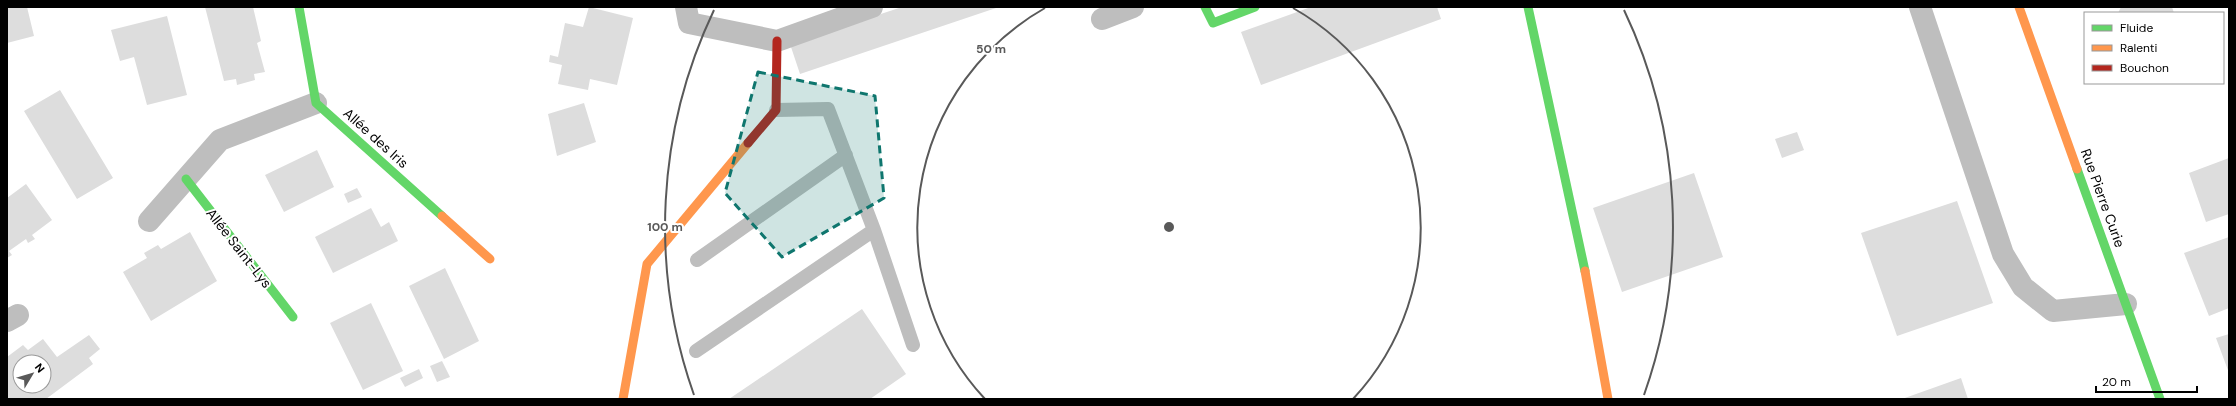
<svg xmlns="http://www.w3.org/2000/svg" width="2236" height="406" font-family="'DM Sans',sans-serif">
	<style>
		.building { fill: #ddd; fill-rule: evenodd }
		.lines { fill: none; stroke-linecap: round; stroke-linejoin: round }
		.lane { stroke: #bebebe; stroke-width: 14 }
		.street { stroke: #bebebe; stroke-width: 22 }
		.fast { stroke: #63d668; stroke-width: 9 }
		.slow { stroke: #ff974d; stroke-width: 9 }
		.jam { stroke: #b3261e; stroke-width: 9 }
		.marked { fill: #0f766e; fill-opacity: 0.2; stroke: #0f766e; stroke-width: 3; stroke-dasharray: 8 5; stroke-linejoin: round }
		.ring { fill: none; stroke: #595959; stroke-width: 2 }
		.labels { text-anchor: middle; stroke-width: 4; stroke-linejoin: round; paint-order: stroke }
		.street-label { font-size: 14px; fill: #000; stroke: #fff }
		.centre { fill: #595959; stroke: #fff; stroke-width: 2 }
		.ring-label { font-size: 12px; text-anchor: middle; font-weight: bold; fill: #595959; stroke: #fff; stroke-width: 4; stroke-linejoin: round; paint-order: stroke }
	</style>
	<rect width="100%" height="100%" fill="#fff"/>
	<!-- building -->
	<path class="building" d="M 7,7 L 27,7 L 34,36 L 7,43 Z
		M 205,7 L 253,7 L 261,41 L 257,43 L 265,72 L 254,74 L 255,80 L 237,85 L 236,79 L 224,81 Z
		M 589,7 L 633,18 L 617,85 L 590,79 L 588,90 L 558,84 L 562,65 L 549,62 L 550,55 L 558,57 L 565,23 L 583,27 Z
		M 902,7 L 999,7 L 800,74 L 790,44 Z
		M 1311,7 L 1437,7 L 1441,19 L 1261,85 L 1241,32 Z
		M 2121,7 L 2172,7 L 2174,13 L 2118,13 Z
		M 167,16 L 187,95 L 147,105 L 134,57 L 120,61 L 111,30 Z
		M 60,90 L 113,178 L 77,199 L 24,111 Z
		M 584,103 L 596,142 L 557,156 L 548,114 Z
		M 1797,132 L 1804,150 L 1782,158 L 1775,139 Z
		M 317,150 L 334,187 L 284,212 L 265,175 Z
		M 2229,158 L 2229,214 L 2206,222 L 2189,173 Z
		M 1694,173 L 1723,257 L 1622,292 L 1593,208 Z
		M 26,184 L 52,220 L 32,235 L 35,239 L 28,243 L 26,239 L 9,251 L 12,255 L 7,258 L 7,198 Z
		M 357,188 L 362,197 L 348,203 L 344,194 Z
		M 1957,201 L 1993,303 L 1897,336 L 1861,233 Z
		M 371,208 L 381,227 L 389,222 L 398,241 L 333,273 L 315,237 Z
		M 190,232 L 217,281 L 151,321 L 123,272 L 147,258 L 144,253 L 158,245 L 161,249 Z
		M 2229,237 L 2229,308 L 2209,316 L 2184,253 Z
		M 445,268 L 479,341 L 444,359 L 409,286 Z
		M 371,303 L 403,371 L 363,390 L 330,323 Z
		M 862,309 L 906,374 L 870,399 L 729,399 Z
		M 2229,334 L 2229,373 L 2216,338 Z
		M 89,335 L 100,349 L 89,358 L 93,364 L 46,399 L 9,399 L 7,397 L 7,357 L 23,345 L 28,350 L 43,339 L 57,357 ZM 20,362 L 44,362 L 44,386 L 20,386 Z
		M 442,361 L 450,377 L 437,382 L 430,366 Z
		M 419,369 L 423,378 L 405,387 L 400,378 Z
		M 1961,378 L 1968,399 L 1902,399 Z"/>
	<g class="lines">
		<!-- lane -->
		<path class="lane" d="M 776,110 L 828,109 L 874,230 L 913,345
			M 697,260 L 846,155
			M 696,351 L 874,230"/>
		<!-- street -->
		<path class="street" d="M 686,7 L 689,23 L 777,41 L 872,7
			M 1920,7 L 2003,254 L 2023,287 L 2053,311 L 2126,304
			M 1102,19 L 1133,7
			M 149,221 L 220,140 L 316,103
			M 7,321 L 18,315"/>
		<!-- fast -->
		<path class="fast" d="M 299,7 L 316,103 L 442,216
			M 1205,7 L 1213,23 L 1255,7
			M 1528,7 L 1585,271
			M 2077,169 L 2160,399
			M 186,179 L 293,317"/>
		<!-- slow -->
		<path class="slow" d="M 2019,7 L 2077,169
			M 442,216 L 490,259
			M 1585,271 L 1608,399
			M 623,399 L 647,264 L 748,143"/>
		<!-- jam -->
		<path class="jam" d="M 748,143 L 776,110 L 777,41"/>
	</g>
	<!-- marked area -->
	<path class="marked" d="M 758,72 L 875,96 L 884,198 L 782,257 L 725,193 Z"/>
	<!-- distance rings -->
	<g class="ring">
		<path d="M985 399A252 252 0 0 1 1045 8M1293 8A252 252 0 0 1 1353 399"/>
		<path d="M694 395A504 504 0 0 1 714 10M1624 10A504 504 0 0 1 1644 395"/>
	</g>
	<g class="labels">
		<!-- street labels -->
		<g class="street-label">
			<text transform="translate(376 138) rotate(42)" y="5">Allée des Iris</text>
			<text transform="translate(2103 198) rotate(70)" y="5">Rue Pierre Curie</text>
			<text transform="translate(239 248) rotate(52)" y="5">Allée Saint-Lys</text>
		</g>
	</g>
	<circle cx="1169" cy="227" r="6" class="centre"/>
	<g class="ring-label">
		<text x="991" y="53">50 m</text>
		<text x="665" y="231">100 m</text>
	</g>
	<!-- border -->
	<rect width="2236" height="406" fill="none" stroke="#000000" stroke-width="16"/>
	<!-- legend -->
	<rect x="2084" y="12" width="140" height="72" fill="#ffffff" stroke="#999999"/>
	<rect x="2092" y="25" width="20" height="6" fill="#63d668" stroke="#999999"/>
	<text x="2120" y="32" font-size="12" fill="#000000">Fluide</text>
	<rect x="2092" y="45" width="20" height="6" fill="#ff974d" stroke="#999999"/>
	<text x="2120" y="52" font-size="12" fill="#000000">Ralenti</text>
	<rect x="2092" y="65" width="20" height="6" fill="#b3261e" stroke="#999999"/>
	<text x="2120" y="72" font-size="12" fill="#000000">Bouchon</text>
	<!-- north arrow -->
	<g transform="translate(32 374) rotate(52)"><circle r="19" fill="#ffffff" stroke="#999999"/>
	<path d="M0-3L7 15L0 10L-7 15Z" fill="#595959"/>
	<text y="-6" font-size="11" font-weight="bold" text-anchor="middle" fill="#000000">N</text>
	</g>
	<!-- scale -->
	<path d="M2096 386v6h101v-6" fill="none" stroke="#000000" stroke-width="2"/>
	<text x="2102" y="386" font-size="12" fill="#000000" stroke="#ffffff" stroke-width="3" paint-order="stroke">20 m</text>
</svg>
